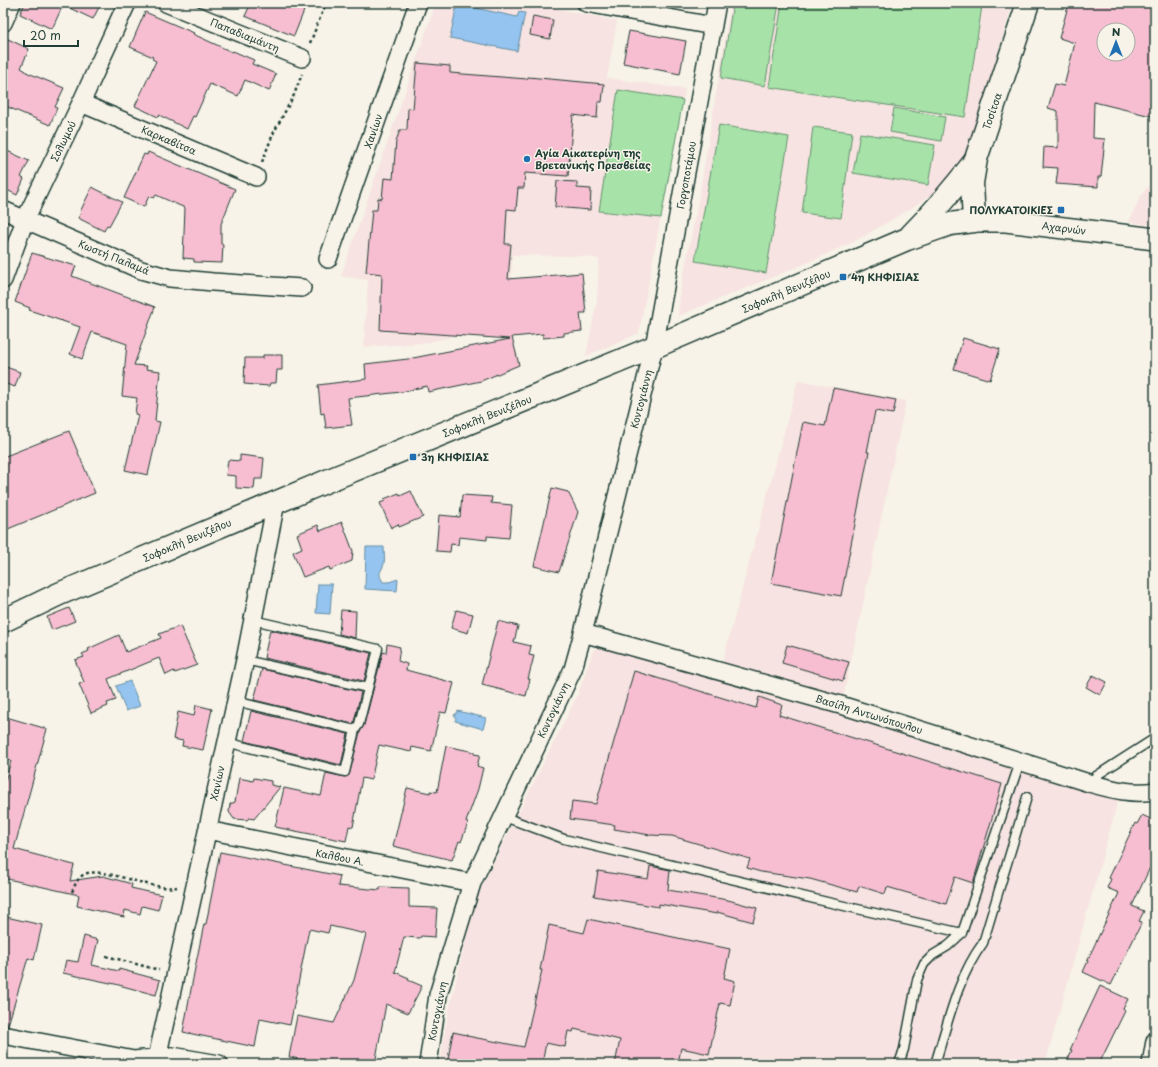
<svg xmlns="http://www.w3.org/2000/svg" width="1158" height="1067" font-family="'Playpen Sans',sans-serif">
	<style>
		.built { fill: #f7e3e1 }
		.green { fill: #a7e2a8; stroke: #63906e }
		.water { fill: #94c4ef; stroke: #658ea4 }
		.building { fill: #f7bed1; stroke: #1f3d34; fill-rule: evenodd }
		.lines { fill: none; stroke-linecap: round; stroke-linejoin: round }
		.service-casing { stroke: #1f3d34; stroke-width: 11 }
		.minor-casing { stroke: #1f3d34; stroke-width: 20 }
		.tertiary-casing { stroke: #1f3d34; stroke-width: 24 }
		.secondary-casing { stroke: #1f3d34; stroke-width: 25 }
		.path { stroke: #1f3d34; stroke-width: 2.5; stroke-dasharray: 3 3; stroke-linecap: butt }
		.service { stroke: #f7f3e8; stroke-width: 8 }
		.minor { stroke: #f7f3e8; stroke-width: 17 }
		.tertiary { stroke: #f7f3e8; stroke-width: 21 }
		.secondary { stroke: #f7f3e8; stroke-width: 22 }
		.poi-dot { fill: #1f6fb2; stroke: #f7f3e8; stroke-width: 1.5 }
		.labels { text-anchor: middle; stroke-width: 3; stroke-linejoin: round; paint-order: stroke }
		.street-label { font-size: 10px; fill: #1f3d34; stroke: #f7f3e8 }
		.poi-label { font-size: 10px; font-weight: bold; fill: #1f3d34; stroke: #f7f3e8; text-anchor: start }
	</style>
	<rect width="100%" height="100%" fill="#f7f3e8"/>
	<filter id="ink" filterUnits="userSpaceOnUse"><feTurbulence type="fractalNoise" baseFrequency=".025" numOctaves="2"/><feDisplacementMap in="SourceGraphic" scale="8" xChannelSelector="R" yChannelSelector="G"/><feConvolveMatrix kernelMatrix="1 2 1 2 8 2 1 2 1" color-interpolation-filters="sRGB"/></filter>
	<g filter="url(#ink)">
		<!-- built -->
		<path class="built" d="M 436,3 L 530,3 L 617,21 L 607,78 L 685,89 L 639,333 L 586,356 L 597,301 L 599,259 L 582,256 L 512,255 L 512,269 L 511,269 L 514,323 L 424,343 L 364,347 L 368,280 L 341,276 Z
			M 731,3 L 975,3 L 1011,9 L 978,118 L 965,154 L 952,176 L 935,192 L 910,209 L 857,240 L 809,262 L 678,316 L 681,288 L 701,186 Z
			M 1155,178 L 1155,226 L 1129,222 L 1140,197 Z
			M 798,380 L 906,401 L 840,712 L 1118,800 L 1045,1064 L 440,1064 L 447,1019 L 476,898 L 578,694 L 593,651 L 597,648 L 603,647 L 718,679 Z"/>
		<!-- green -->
		<path class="green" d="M 733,3 L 779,3 L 765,86 L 721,78 Z
			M 782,3 L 959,3 L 982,6 L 965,117 L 769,87 Z
			M 618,90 L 683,100 L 661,218 L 599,211 Z
			M 894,108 L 945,117 L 941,141 L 890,132 Z
			M 719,125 L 789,137 L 766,273 L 695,261 Z
			M 813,127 L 852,132 L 841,218 L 802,213 Z
			M 860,133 L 935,145 L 928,185 L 853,173 Z"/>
		<!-- water -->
		<path class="water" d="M 457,4 L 517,17 L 519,12 L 525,13 L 517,51 L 450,38 Z
			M 366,547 L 384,547 C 384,552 385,559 384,564 C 381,573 377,572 383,582 L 389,582 L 398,579 L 397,591 L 365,589 Z
			M 318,584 L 332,584 L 330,614 L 316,613 Z
			M 130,681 L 140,706 L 126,711 L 116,686 Z
			M 458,711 L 486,718 L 483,729 L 455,721 L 456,719 L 454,715 L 457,713 Z"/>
		<!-- building -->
		<path class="building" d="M 25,3 L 101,3 L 93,19 L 63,5 L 52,29 L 20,14 Z
			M 251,3 L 307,3 L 294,36 L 245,16 Z
			M 1069,3 L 1155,3 L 1155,117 L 1094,102 L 1093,138 L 1105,139 L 1101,177 L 1098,177 L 1098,187 L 1056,184 L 1058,168 L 1043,167 L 1044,147 L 1058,148 L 1058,111 L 1048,108 L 1055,84 L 1064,86 L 1075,43 L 1059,38 ZM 1104,30 L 1128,30 L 1128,54 L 1104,54 Z
			M 145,12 L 194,33 L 193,34 L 232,52 L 233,51 L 254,60 L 252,64 L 276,74 L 269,91 L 245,80 L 238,96 L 210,84 L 195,117 L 193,116 L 187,129 L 159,115 L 158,117 L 135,106 L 156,61 L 152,59 L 153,57 L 130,47 Z
			M 533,16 L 553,20 L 550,39 L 530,35 Z
			M 629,31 L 686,41 L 680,74 L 623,63 Z
			M 8,39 L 29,49 L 21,68 L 26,71 L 26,72 L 64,88 L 55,107 L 57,108 L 50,125 L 3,105 L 3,49 Z
			M 417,63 L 450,66 L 450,73 L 527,79 L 528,77 L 604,84 L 602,102 L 598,102 L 597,118 L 573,115 L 568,176 L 525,173 L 524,188 L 518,188 L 516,210 L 507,209 L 505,244 L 511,244 L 508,279 L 582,273 L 586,313 L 580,313 L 582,331 L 564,333 L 564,336 L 543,338 L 543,334 L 512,337 L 519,365 L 481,381 L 428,392 L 427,386 L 401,392 L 348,398 L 352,425 L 326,428 L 324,413 L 321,414 L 318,385 L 366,379 L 365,364 L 408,359 L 510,339 L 380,330 L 382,274 L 366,272 L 372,210 L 377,210 L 378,198 L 382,199 L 384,178 L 393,179 L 396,141 L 400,130 L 407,130 L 408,108 L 413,109 Z
			M 3,149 L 29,161 L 21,177 L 24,179 L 17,195 L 3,188 Z
			M 148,152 L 235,189 L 221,224 L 221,244 L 223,244 L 222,263 L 194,262 L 194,259 L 183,258 L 185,208 L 156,195 L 154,198 L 149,196 L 144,207 L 124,198 L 144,154 L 147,155 Z
			M 557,181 L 577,182 L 577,188 L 591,189 L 590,210 L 555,207 Z
			M 92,187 L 122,202 L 109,226 L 107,225 L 104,231 L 78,218 L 81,213 L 80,212 Z
			M 32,253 L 76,266 L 72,276 L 155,307 L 134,365 L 147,366 L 146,369 L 160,371 L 155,421 L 160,422 L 148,475 L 125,470 L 138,415 L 135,414 L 137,398 L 122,396 L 127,344 L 92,332 L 82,359 L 70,354 L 80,327 L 29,310 L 30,308 L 15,302 Z
			M 963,338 L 1000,349 L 990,380 L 954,369 Z
			M 263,355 L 282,355 L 282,370 L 277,370 L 276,383 L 270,383 L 269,386 L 244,384 L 245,358 L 263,358 Z
			M 3,366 L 20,372 L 15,387 L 3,383 Z
			M 833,388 L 896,400 L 893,414 L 875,411 L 867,452 L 869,452 L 841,596 L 771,583 L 803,422 L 825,426 Z
			M 69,431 L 95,493 L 3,531 L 3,457 Z
			M 240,455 L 264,458 L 262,479 L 255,479 L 254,489 L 236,488 L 236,476 L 226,475 L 228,460 L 240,461 Z
			M 552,488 L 568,492 L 578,512 L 559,572 L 534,566 Z
			M 411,491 L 423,517 L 399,527 L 398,524 L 391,528 L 380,503 L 385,501 L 384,499 L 399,493 L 400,496 Z
			M 462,495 L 492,497 L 491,503 L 512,505 L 509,538 L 487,536 L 487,540 L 459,537 L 458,545 L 451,544 L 450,552 L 436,551 L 439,515 L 460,517 Z
			M 342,522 L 353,551 L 352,561 L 330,570 L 329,567 L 303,577 L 293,552 L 302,548 L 297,534 L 318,525 L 320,531 Z
			M 69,608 L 75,621 L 52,630 L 47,617 Z
			M 341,610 L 356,611 L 355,638 L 339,634 Z
			M 456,610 L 473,614 L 468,633 L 451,628 Z
			M 498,621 L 518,626 L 514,642 L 531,646 L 529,655 L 534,656 L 528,679 L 530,679 L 526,696 L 482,685 Z
			M 180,626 L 197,665 L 175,673 L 174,671 L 166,675 L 159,658 L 108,679 L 116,700 L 107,703 L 108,706 L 91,713 L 79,684 L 84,682 L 75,660 L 84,657 L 82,654 L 89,651 L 88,649 L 119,635 L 126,652 L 161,638 L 159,634 Z
			M 270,630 L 371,653 L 364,681 L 264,658 Z
			M 387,644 L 400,647 L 398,661 L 407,664 L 406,670 L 454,683 L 446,713 L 440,712 L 431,751 L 412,747 L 411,752 L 379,745 L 371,780 L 362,778 L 353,827 L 349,826 L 346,841 L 275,827 L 284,788 L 321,796 L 326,773 L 344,777 L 349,775 L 360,732 L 364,725 L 383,652 L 386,653 Z
			M 787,645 L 849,662 L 843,681 L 782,663 Z
			M 262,669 L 361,692 L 354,722 L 353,724 L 254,700 Z
			M 634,671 L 756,708 L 759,697 L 782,705 L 779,715 L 1002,784 L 973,883 L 955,877 L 946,904 L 887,887 L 885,894 L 859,886 L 857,892 L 810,879 L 761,872 L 747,868 L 750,859 L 672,836 L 650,835 L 614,829 L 615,825 L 570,819 L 572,801 L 596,804 Z
			M 1093,675 L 1107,682 L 1100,695 L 1086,687 Z
			M 196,705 L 212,709 L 203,750 L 182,746 L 183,741 L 173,739 L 178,712 L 194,716 Z
			M 251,711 L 348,734 L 341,765 L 244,741 Z
			M 3,716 L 47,729 L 14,849 L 74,865 L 70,881 L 103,876 L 132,884 L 131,888 L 162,895 L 158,910 L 142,906 L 140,914 L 125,910 L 124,917 L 77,906 L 79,895 L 3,878 L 3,787 L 11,761 L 3,759 Z
			M 446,746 L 475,752 L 474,754 L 480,755 L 477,766 L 483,768 L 478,789 L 466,822 L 468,823 L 461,842 L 459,841 L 452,860 L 393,846 L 407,788 L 430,793 L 430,791 L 437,792 Z
			M 239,778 L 253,781 L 254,778 L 271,781 L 271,785 L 280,787 L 254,819 L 249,818 L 247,820 L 234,819 L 229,812 L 230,804 L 235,802 Z
			M 1142,815 L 1155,821 L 1155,857 L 1132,906 L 1144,911 L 1139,921 L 1142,922 L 1111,985 L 1083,972 L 1088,961 L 1087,961 L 1119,893 L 1107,888 L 1111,879 L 1109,878 L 1135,823 L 1137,824 Z
			M 220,852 L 340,876 L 338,886 L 380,890 L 380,887 L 409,888 L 409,907 L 437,908 L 435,937 L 421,936 L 420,938 L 404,937 L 395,972 L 409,978 L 408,980 L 422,986 L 408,1013 L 386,1004 L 375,1064 L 325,1064 L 289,1057 L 297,1016 L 334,1023 L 354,980 L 366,934 L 330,926 L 328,933 L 309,929 L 290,1025 L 260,1019 L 255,1047 L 183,1032 L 195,968 L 204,924 L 206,924 Z
			M 650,866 L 670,870 L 668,890 L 728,900 L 757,908 L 753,922 L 717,912 L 717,914 L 659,904 L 659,907 L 594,896 L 598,871 L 648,879 Z
			M 6,917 L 42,925 L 34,960 L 28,958 L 8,1025 L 3,1025 L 3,929 Z
			M 588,919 L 730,949 L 724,978 L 735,981 L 730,1005 L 720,1003 L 709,1054 L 681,1048 L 678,1064 L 615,1064 L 620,1040 L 574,1029 L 573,1032 L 568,1031 L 565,1047 L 546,1043 L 542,1064 L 447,1064 L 453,1032 L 467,1035 L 467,1036 L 524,1047 L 542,970 L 540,970 L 549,925 L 584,933 Z
			M 84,936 L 98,940 L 92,965 L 119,971 L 119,969 L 160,980 L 156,995 L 115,984 L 63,973 L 66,960 L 78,962 Z
			M 1100,986 L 1128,999 L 1123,1009 L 1125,1011 L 1099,1064 L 1078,1064 L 1068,1059 L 1072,1050 L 1070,1050 Z"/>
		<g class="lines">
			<defs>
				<path id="service" d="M 245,660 L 368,688
					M 235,701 L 355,730 L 359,724 L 378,649 L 253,620
					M 226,742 L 345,772 L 355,730
					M 1090,783 L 1096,776 L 1155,738
					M 502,816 L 564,839 L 827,902 L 962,933
					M 899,1064 L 904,1049 L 917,980 L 924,964 L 933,955 L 948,946 L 962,933 L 1020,762
					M 935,1064 C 948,1023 957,978 983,943 L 1027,797"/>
				<path id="minor" d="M 166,3 L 302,58
					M 586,3 L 713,26
					M 3,23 L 12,3
					M 81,103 L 256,177
					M 3,210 L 141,270 L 170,278 L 213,282 L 302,288
					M 328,259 L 418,3
					M 3,280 L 25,220 L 81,103 L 127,3
					M 583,633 L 844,706 L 1089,783 C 1111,789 1132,795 1155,791
					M 207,830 L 472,883
					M 3,1035 L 134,1060 L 172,1056 L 219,1064
					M 156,1064 L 157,1058 L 245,660 L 276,502
					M 428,1064 L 438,995 L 472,883 L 573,669 L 583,633 L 654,347 L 717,3
					M 1151,1064 L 1155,1041"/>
				<path id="tertiary" d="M 974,221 L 1006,221 L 1155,239"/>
				<path id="secondary" d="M 911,235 C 934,212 955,187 975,161
					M 3,621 L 59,594 L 327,481 L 654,347 L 907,239 L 950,224 L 974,221 L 972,183 L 976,159 L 1028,3"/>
			</defs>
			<!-- service casing -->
			<use href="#service" class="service-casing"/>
			<!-- minor casing -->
			<use href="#minor" class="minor-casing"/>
			<!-- tertiary casing -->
			<use href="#tertiary" class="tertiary-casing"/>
			<!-- secondary casing -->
			<use href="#secondary" class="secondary-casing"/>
			<!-- path -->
			<path class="path" d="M 310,43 L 326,3
				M 262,162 L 273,134 L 294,95 L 302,74
				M 72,892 C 75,885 77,879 83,875 C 100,864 153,892 177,887
				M 106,956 L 159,970"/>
			<!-- service -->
			<use href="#service" class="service"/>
			<!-- minor -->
			<use href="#minor" class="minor"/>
			<!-- tertiary -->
			<use href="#tertiary" class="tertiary"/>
			<!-- secondary -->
			<use href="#secondary" class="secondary"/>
		</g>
	</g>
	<!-- markers -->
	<g class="poi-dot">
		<circle cx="527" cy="159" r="4"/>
		<rect x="1057" y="206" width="8" height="8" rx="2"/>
		<rect x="839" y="273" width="8" height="8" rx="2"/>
		<rect x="409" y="453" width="8" height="8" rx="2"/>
	</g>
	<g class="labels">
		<!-- street labels -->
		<g class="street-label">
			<text transform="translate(245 35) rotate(22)" y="4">Παπαδιαμάντη</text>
			<text transform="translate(992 111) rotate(-71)" y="4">Τοσίτσα</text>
			<text transform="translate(373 131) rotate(-71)" y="4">Χανίων</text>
			<text transform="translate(169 140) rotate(23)" y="4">Καρκαβίτσα</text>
			<text transform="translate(63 141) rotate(-64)" y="4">Σολωμού</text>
			<text transform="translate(686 175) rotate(-80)" y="4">Γοργοποτάμου</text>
			<text transform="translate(1064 228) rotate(7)" y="4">Αχαρνών</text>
			<text transform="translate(114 257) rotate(22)" y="4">Κωστή Παλαμά</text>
			<text transform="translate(786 291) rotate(-23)" y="4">Σοφοκλή Βενιζέλου</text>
			<text transform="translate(641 399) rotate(-76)" y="4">Κοντογιάννη</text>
			<text transform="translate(487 416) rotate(-22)" y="4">Σοφοκλή Βενιζέλου</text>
			<text transform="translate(187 540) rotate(-23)" y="4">Σοφοκλή Βενιζέλου</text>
			<text transform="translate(553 710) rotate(-65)" y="4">Κοντογιάννη</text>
			<text transform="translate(869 714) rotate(17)" y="4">Βασίλη Αντωνόπουλου</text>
			<text transform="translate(217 783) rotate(-78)" y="4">Χανίων</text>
			<text transform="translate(340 857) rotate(11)" y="4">Καλβου Α.</text>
			<text transform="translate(437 1011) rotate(-79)" y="4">Κοντογιάννη</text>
		</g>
		<!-- poi labels -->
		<g class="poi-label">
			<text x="535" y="157">Αγία Αικατερίνη της<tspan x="535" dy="12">Βρετανικής Πρεσβείας</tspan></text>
			<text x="1053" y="214" text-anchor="end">ΠΟΛΥΚΑΤΟΙΚΙΕΣ</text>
			<text x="851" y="281">4η ΚΗΦΙΣΙΑΣ</text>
			<text x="421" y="461">3η ΚΗΦΙΣΙΑΣ</text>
		</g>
	</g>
	<!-- margin -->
	<rect width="1158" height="1067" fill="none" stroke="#f7f3e8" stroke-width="16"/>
	<rect x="8" y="8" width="1142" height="1051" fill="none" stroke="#1f3d34" stroke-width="1.5" filter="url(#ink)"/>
	<!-- north arrow -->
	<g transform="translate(1116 42)"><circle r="19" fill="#f7f3e8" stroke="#a1aaa0"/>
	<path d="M0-3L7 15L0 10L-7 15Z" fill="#1f6fb2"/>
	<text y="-6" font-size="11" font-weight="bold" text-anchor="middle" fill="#1f3d34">N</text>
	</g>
	<!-- scale -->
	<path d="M24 40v6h54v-6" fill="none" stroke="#1f3d34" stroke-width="2"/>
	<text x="30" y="40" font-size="12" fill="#1f3d34" stroke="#f7f3e8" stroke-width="3" paint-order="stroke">20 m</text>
</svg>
